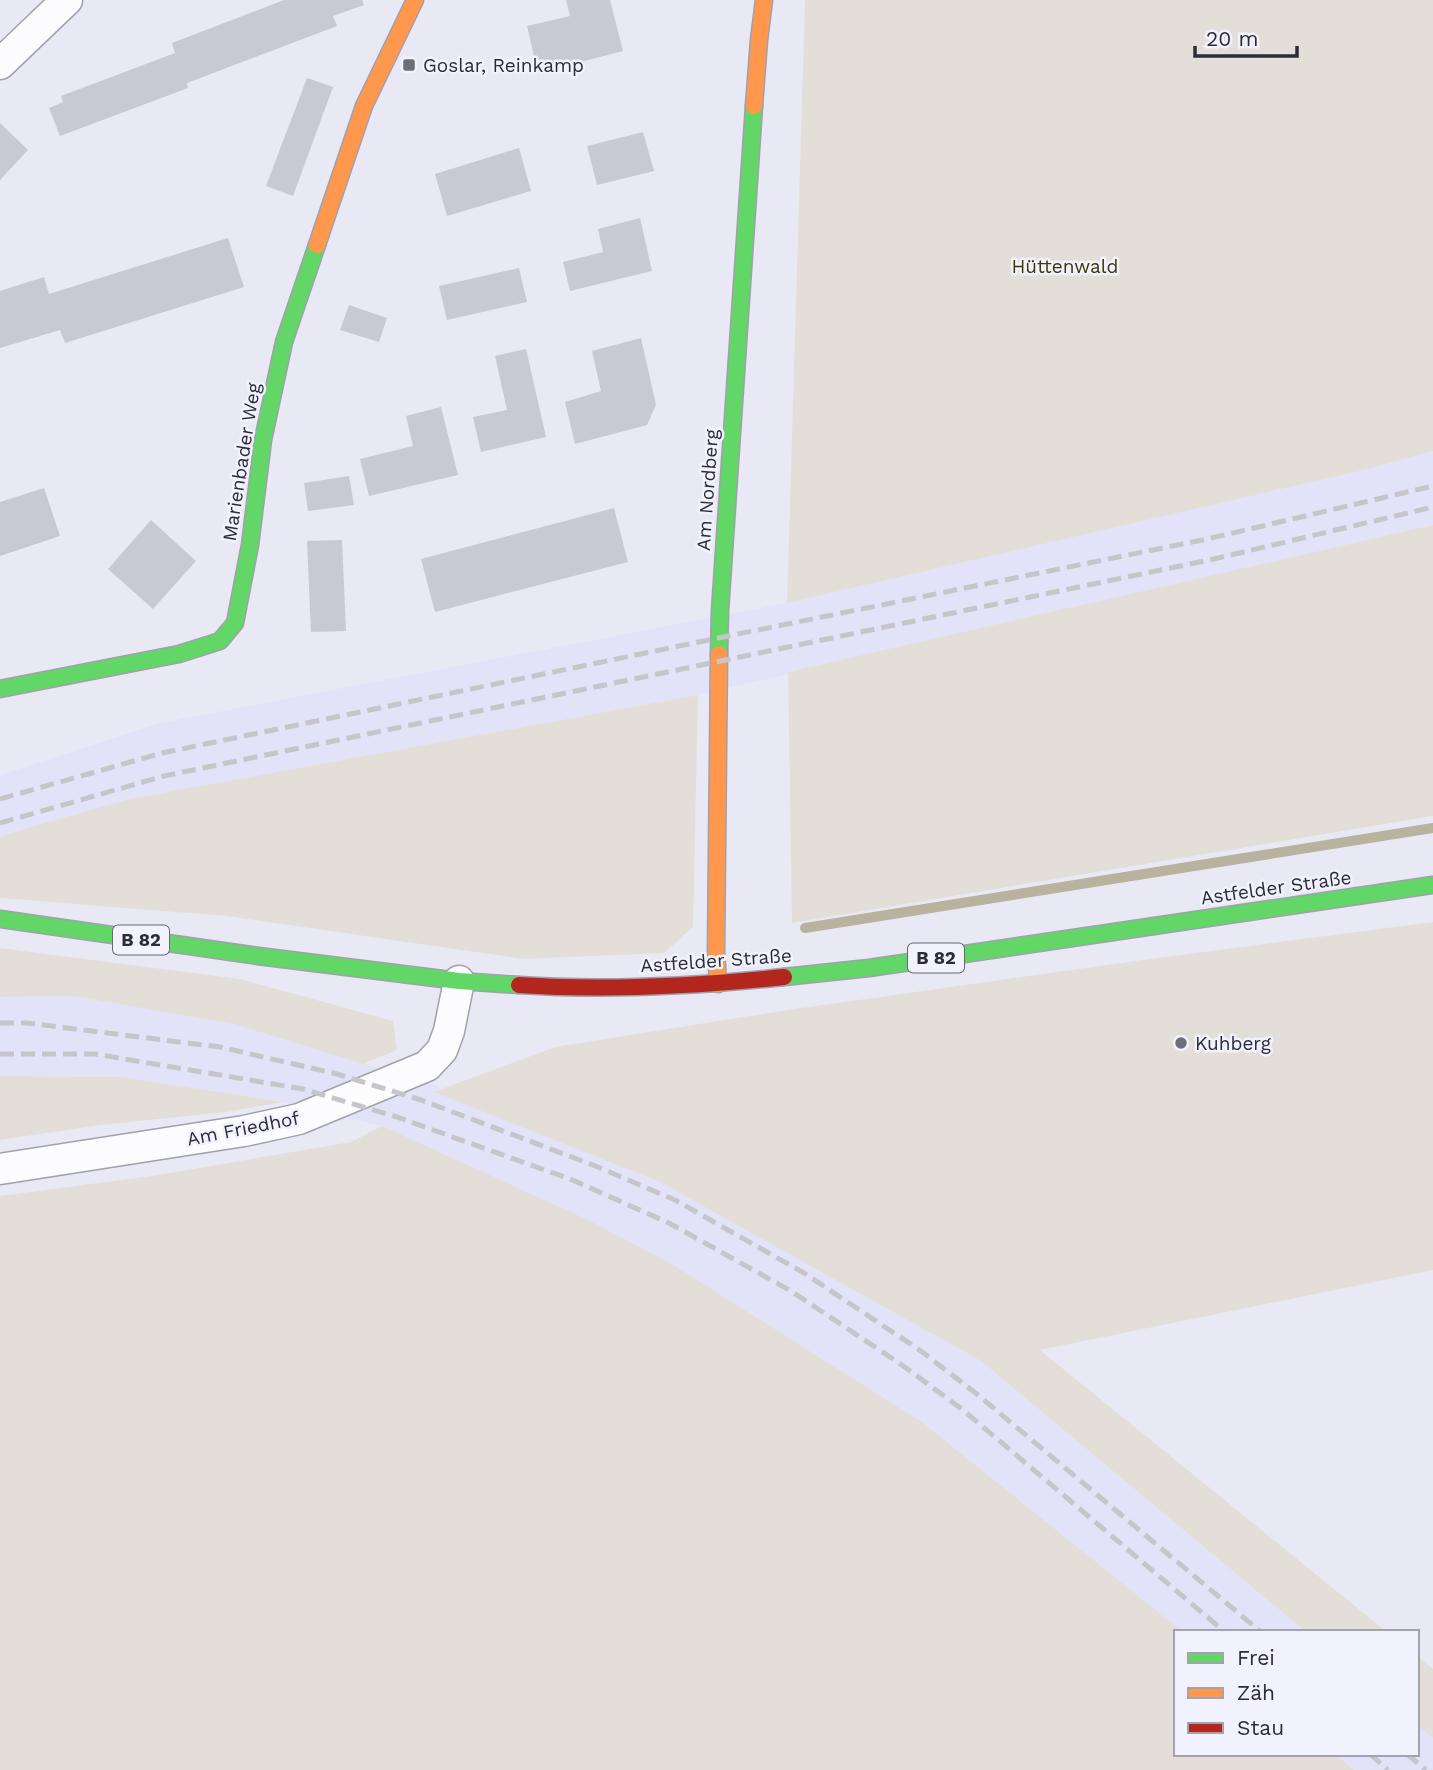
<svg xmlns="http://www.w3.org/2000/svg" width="1433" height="1770" font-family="'Work Sans',sans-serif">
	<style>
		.built { fill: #e2e2f8 }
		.green { fill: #e3dfd8 }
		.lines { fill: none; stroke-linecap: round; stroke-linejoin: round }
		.stream { stroke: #b9b29f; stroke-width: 10 }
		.building { fill: #c9c9d5 }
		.street-casing { stroke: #a1a0ac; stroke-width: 33 }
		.fast-casing { stroke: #a1a0ac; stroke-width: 19 }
		.slow-casing { stroke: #a1a0ac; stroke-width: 19 }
		.jam-casing { stroke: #a1a0ac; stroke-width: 19 }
		.street { stroke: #fcfcfe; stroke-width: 30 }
		.fast { stroke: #63d668; stroke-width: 16 }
		.slow { stroke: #ff974d; stroke-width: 16 }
		.jam { stroke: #b3261e; stroke-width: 16 }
		.rail { stroke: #c6c6ca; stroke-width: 5; stroke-dasharray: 14 7; stroke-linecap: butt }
		.poi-dot { fill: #6e6e7a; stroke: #f2f2fe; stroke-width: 2.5 }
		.labels { text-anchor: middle; stroke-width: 5; stroke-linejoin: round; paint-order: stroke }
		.shield { fill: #f2f2fe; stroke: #676773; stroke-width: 2 }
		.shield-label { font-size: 18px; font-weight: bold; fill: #2c2b37 }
		.poi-label { font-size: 19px; fill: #2c2b37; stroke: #f2f2fe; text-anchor: start }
		.park-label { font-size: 19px; fill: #41350a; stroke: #f2f2fe }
		.street-label { font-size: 19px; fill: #2c2b37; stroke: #f2f2fe }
	</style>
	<rect width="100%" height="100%" fill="#e9e9f6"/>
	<!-- built -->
	<path class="built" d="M 1433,451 L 1433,526 L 698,695 L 129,799 L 0,837 L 0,775 L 160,723 L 787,603 L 1368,469 Z
		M 73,996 L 234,1024 L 442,1088 L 435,1091 L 660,1182 L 981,1361 L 1306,1632 L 1183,1632 L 922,1422 L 672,1264 L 382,1126 L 283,1102 L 122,1077 L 0,1076 L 0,997 Z
		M 1417,1725 L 1433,1738 L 1433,1770 L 1354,1770 L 1335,1754 L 1417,1754 Z"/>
	<!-- green -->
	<path class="green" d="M 805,0 L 1433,0 L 1433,451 L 1368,469 L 787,603 Z
		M 1433,525 L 1433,816 L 792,923 L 788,672 Z
		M 698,695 L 693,927 L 664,953 L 523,959 L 226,916 L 0,898 L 0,837 L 14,832 L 129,799 Z
		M 1433,922 L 1433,1270 L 1040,1350 L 1387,1632 L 1306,1632 L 981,1361 L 660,1182 L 434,1092 L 555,1047 L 781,1011 L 1135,961 Z
		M 0,948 L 240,979 L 393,1021 L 397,1050 L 363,1064 L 234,1024 L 73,996 L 0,997 Z
		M 0,1076 L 122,1077 L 283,1102 L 226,1112 L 101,1125 L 0,1140 Z
		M 382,1126 L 586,1219 L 672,1264 L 922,1422 L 1183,1632 L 1176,1632 L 1176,1754 L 1335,1754 L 1354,1770 L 0,1770 L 0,1196 L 151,1176 L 351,1142 Z
		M 1417,1656 L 1433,1669 L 1433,1738 L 1417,1725 Z"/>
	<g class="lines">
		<!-- stream -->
		<path class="stream" d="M 805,928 L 1433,828"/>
	</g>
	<!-- building -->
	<path class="building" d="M 284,0 L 362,0 L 364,5 L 333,16 L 337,26 L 187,83 L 188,88 L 60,136 L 49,108 L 63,102 L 61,96 L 175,53 L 172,43 Z
		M 566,0 L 610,0 L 623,51 L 538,73 L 527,26 L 570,16 Z
		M 307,78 L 333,87 L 293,196 L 266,186 Z
		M 0,123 L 28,150 L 0,180 Z
		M 643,132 L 654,171 L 597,185 L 587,146 Z
		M 519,148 L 531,191 L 447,216 L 435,174 Z
		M 640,218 L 652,271 L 570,291 L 563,262 L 603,252 L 598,229 Z
		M 228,238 L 244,287 L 65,343 L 60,330 L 0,348 L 0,291 L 44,277 L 49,294 Z
		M 519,268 L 527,302 L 447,320 L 439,286 Z
		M 349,305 L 387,318 L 379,342 L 340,330 Z
		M 641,338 L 656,405 L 647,425 L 575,444 L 565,402 L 601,391 L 592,351 Z
		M 526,349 L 546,437 L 481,452 L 473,417 L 507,410 L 495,356 Z
		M 441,407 L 458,475 L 369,496 L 360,459 L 413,446 L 406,416 Z
		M 349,476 L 354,505 L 308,511 L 304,483 Z
		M 44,488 L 60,536 L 0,556 L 0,502 Z
		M 614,508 L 628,562 L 435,612 L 421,559 Z
		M 151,520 L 196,561 L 153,609 L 108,569 Z
		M 342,540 L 346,631 L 311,632 L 307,541 Z"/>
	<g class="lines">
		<defs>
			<path id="street" d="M 0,64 L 67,0
				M 0,1169 L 244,1131 L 299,1119 L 427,1066 L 442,1050 L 449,1031 L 459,981"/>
			<path id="fast" d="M 719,654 L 720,611 L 754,106
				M 0,689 L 179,654 L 220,641 L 235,623 L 250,545 L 263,440 L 284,342 L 317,245
				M 0,919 L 258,956 L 459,981 L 519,985
				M 784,977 L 869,968 L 1433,885"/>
			<path id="slow" d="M 754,106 L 759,40 L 764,0
				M 317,245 L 364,106 L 415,0
				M 718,984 L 716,950 L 719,654"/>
			<path id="jam" d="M 519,985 C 608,991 697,986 784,977"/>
		</defs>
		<!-- street casing -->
		<use href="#street" class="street-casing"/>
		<!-- fast casing -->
		<use href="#fast" class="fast-casing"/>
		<!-- slow casing -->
		<use href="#slow" class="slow-casing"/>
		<!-- jam casing -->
		<use href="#jam" class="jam-casing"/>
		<!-- street -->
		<use href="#street" class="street"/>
		<!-- fast -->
		<use href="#fast" class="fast"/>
		<!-- slow -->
		<use href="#slow" class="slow"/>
		<!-- jam -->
		<use href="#jam" class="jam"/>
		<!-- rail -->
		<path class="rail" d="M 0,799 L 162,753 L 679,646 L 1207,539 L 1433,486
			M 0,823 L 164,776 L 1214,559 L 1433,507
			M 0,1023 L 27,1023 L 220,1047 L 337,1074 L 421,1100 L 593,1165 L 675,1200 L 804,1273 L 921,1351 L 978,1395 L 1261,1632
			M 0,1054 L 95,1054 L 303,1089 L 397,1117 L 570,1179 L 669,1223 L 791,1291 L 902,1365 L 963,1410 L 1225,1632
			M 1370,1754 L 1388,1770
			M 1407,1754 L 1426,1770"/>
	</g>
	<!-- markers -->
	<g class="poi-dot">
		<rect x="402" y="58" width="14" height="14" rx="3.5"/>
		<circle cx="1181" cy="1043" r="7"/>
	</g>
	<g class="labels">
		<!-- shield labels -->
		<g class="shield">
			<rect x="113" y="925.5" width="56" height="29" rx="5"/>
			<rect x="908" y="943.5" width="56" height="29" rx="5"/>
		</g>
		<g class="shield-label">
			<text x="141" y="946">B 82</text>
			<text x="936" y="964">B 82</text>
		</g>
		<!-- poi labels -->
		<g class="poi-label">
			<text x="423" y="72">Goslar, Reinkamp</text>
			<text x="1195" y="1050">Kuhberg</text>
		</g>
		<!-- park labels -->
		<g class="park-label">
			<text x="1065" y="273">Hüttenwald</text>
		</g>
		<!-- street labels -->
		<g class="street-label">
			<text transform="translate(241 462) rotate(-81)" y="7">Marienbader Weg</text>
			<text transform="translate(707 490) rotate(-86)" y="7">Am Nordberg</text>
			<text transform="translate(1276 887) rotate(-8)" y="7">Astfelder Straße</text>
			<text transform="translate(716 960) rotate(-4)" y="7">Astfelder Straße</text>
			<text transform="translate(243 1128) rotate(-11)" y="7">Am Friedhof</text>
		</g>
	</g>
	<!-- legend -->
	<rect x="1174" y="1630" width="245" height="126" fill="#f2f2fe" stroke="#a3a2ae" stroke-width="2"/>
	<rect x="1188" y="1653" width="35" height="10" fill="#63d668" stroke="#a3a2ae" stroke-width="2"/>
	<text x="1237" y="1665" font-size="21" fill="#2c2b37">Frei</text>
	<rect x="1188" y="1688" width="35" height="10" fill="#ff974d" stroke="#a3a2ae" stroke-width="2"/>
	<text x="1237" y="1700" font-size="21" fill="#2c2b37">Zäh</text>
	<rect x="1188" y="1723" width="35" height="10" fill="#b3261e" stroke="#a3a2ae" stroke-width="2"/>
	<text x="1237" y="1735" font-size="21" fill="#2c2b37">Stau</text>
	<!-- scale -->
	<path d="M1195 46v10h102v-10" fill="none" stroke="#2c2b37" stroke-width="3.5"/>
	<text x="1206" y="46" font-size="21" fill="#2c2b37" stroke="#f2f2fe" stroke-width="5" paint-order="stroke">20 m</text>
</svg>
